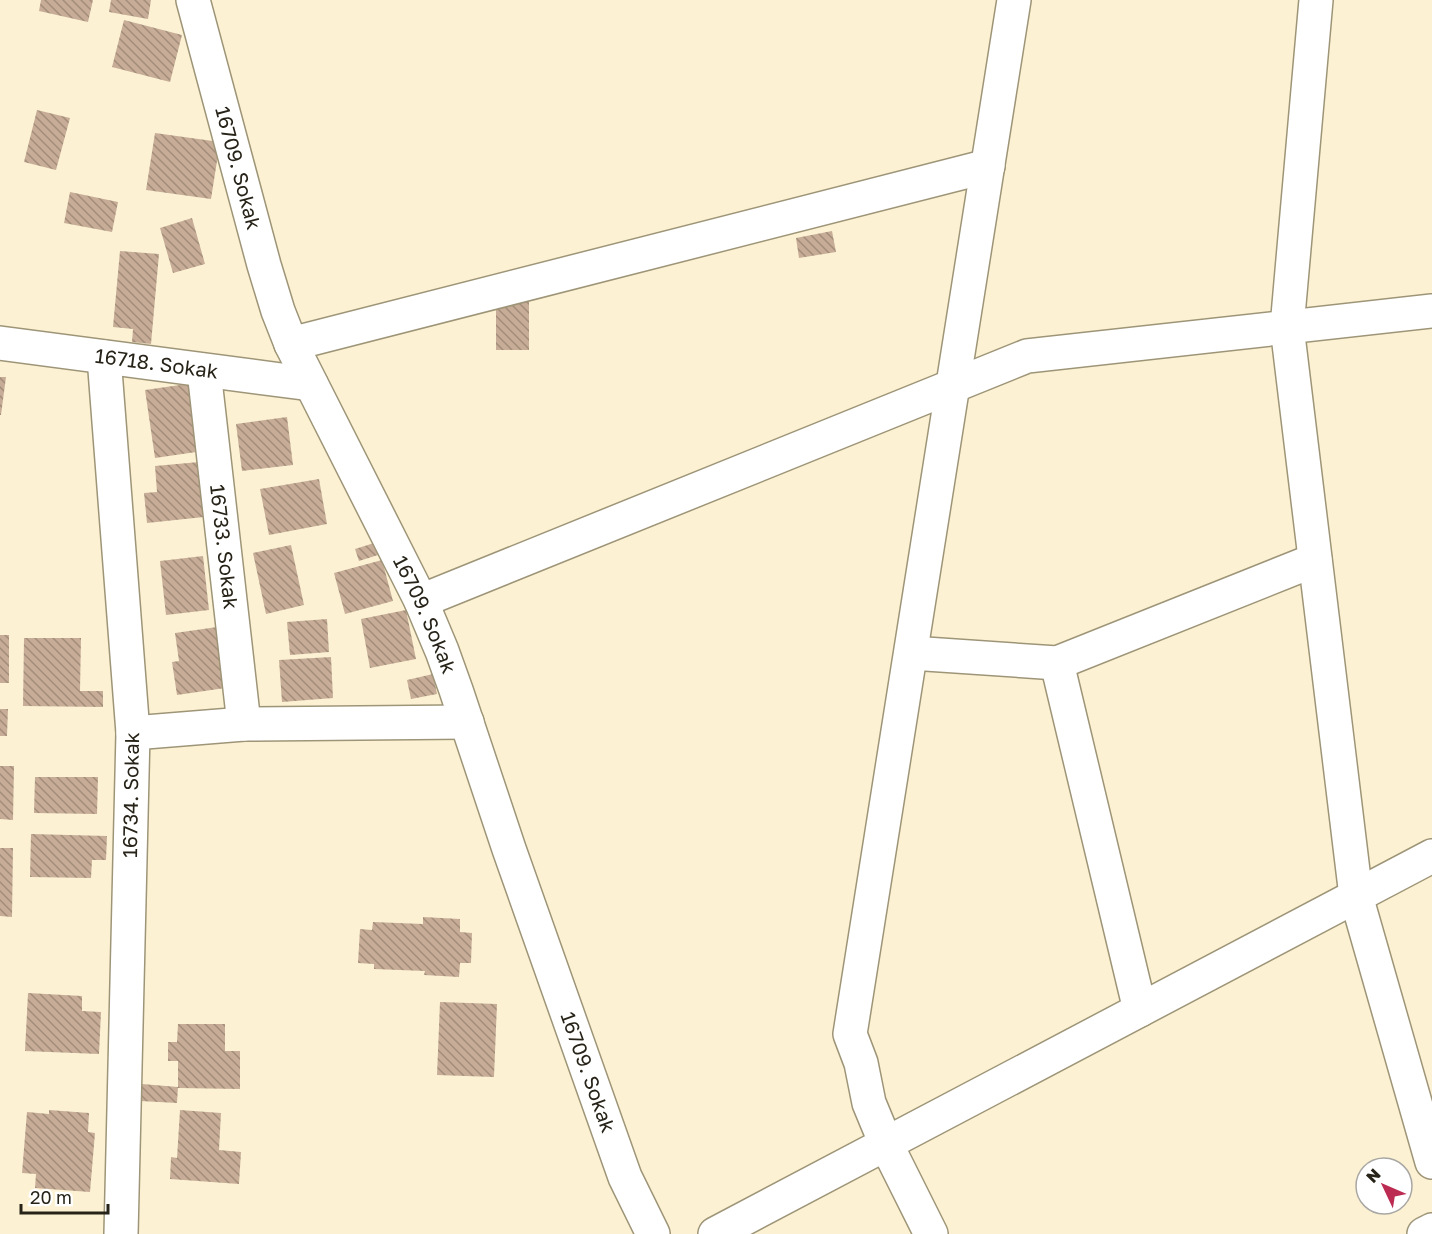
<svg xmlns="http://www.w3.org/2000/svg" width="1432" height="1234" font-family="'Golos Text',sans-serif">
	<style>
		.building { fill: url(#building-back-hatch) }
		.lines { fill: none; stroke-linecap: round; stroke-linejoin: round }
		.minor-casing { stroke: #9e9578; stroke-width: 36 }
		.minor { stroke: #fff; stroke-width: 33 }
		.labels { text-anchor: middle; stroke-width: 4.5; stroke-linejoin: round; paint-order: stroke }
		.street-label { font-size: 20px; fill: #272318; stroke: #fff }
	</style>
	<defs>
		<pattern id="building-back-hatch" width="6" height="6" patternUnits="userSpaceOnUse" patternTransform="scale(1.5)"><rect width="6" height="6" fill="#c7ad97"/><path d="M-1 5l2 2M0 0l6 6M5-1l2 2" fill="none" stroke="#a28c7a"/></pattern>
	</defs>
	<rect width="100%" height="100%" fill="#fcf2d3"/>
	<!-- building -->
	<path class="building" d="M 41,0 L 93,0 L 88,22 L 39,11 Z
		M 111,0 L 151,0 L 148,19 L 109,12 Z
		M 124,20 L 182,35 L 170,82 L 112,67 Z
		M 37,110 L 70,118 L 56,170 L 24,162 Z
		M 155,133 L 220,142 L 211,199 L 146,190 Z
		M 70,192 L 118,202 L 112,232 L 64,223 Z
		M 192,218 L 205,264 L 173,273 L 160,228 Z
		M 832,231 L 836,252 L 799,258 L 796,238 Z
		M 120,251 L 159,254 L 151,344 L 132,342 L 133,329 L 113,327 Z
		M 529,301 L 529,350 L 496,350 L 496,302 Z
		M 0,377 L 6,377 L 1,415 L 0,415 Z
		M 194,383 L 203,451 L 155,458 L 145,390 Z
		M 287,417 L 293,465 L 242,471 L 236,424 Z
		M 199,462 L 204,517 L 147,523 L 144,493 L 157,492 L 155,466 Z
		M 319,479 L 327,524 L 269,535 L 260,489 Z
		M 374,543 L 378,555 L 359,561 L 355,549 Z
		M 291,545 L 304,605 L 266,614 L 253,553 Z
		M 203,556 L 209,610 L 166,615 L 160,561 Z
		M 382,560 L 393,601 L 345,614 L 334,573 Z
		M 406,610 L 416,659 L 370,668 L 361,619 Z
		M 327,619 L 329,652 L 290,655 L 287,622 Z
		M 224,626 L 232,687 L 177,695 L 172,662 L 179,661 L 175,633 Z
		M 0,635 L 9,635 L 9,683 L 0,683 Z
		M 24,638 L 81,638 L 80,691 L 103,691 L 103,707 L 23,706 Z
		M 331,657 L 333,698 L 282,702 L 279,660 Z
		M 433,674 L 437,694 L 411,699 L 407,680 Z
		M 0,709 L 8,709 L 7,736 L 0,736 Z
		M 0,766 L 14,766 L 13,820 L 0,819 Z
		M 35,777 L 98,777 L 97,814 L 34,813 Z
		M 31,834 L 107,836 L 106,860 L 92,860 L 91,878 L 30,877 Z
		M 0,848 L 13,848 L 12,917 L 0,916 Z
		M 423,917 L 460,919 L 460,932 L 472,933 L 471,963 L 460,963 L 459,977 L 424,975 L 425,971 L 374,969 L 374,964 L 358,963 L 360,929 L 372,930 L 373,922 L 423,924 Z
		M 28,993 L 82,996 L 82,1011 L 101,1012 L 99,1054 L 25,1051 Z
		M 440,1002 L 497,1004 L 494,1077 L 437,1075 Z
		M 178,1024 L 225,1024 L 225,1051 L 240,1051 L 240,1089 L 178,1088 L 178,1061 L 168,1061 L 168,1042 L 177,1042 Z
		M 142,1084 L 178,1087 L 177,1103 L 140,1101 Z
		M 49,1110 L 89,1113 L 88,1132 L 95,1133 L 90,1192 L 35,1188 L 36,1174 L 22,1173 L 27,1112 L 49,1114 Z
		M 180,1110 L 221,1113 L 219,1150 L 241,1152 L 239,1184 L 170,1179 L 171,1157 L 177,1158 Z"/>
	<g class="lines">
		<defs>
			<g id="minor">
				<path id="s1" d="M 193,0 L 264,265 L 278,311 L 291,344 L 421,601 L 442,651 L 456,690 L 509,849 L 625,1177 L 653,1234"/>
				<path d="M 1316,0 L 1287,327 L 1356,896 L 1432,1162"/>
				<path id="s2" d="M 0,343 L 311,384"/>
				<path d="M 291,344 L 988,166"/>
				<path d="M 104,357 L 133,733 L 121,1234"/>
				<path id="s3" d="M 204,371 L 244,724"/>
				<path d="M 421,601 L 1027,356 L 1432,311"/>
				<path d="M 911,653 L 1057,663 L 1315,560"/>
				<path d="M 1057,663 L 1140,1010"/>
				<path d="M 133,733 L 244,724 L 467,722"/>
				<path d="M 715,1234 L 1432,856"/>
				<path d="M 931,1234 L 886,1144 L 869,1103 L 861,1063 L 850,1034 L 1014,0"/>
				<path d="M 1424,1234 L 1432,1230"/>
			</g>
		</defs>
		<!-- minor casing -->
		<use href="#minor" class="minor-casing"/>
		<!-- minor -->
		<use href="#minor" class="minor"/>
	</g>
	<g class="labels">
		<!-- street labels -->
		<g class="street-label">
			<text dy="7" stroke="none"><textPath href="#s1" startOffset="174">16709. Sokak</textPath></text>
			<text dy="7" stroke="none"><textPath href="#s2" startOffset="158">16718. Sokak</textPath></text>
			<text dy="7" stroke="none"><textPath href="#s3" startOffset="177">16733. Sokak</textPath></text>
			<text dy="7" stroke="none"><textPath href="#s1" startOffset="660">16709. Sokak</textPath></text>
			<text transform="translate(131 795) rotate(-89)" y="7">16734. Sokak</text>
			<text dy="7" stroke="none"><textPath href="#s1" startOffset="1146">16709. Sokak</textPath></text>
		</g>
	</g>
	<!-- north arrow -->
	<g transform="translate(1384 1186) rotate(314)"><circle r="28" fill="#ffffff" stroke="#a9a7a3" stroke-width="1.5"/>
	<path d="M0-4.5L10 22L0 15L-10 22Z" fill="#bc2c52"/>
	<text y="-9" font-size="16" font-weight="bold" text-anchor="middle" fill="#272318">N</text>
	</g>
	<!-- scale -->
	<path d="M21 1204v9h87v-9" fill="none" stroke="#272318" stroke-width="3"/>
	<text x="30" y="1204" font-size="18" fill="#272318" stroke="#ffffff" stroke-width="4.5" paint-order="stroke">20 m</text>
</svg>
